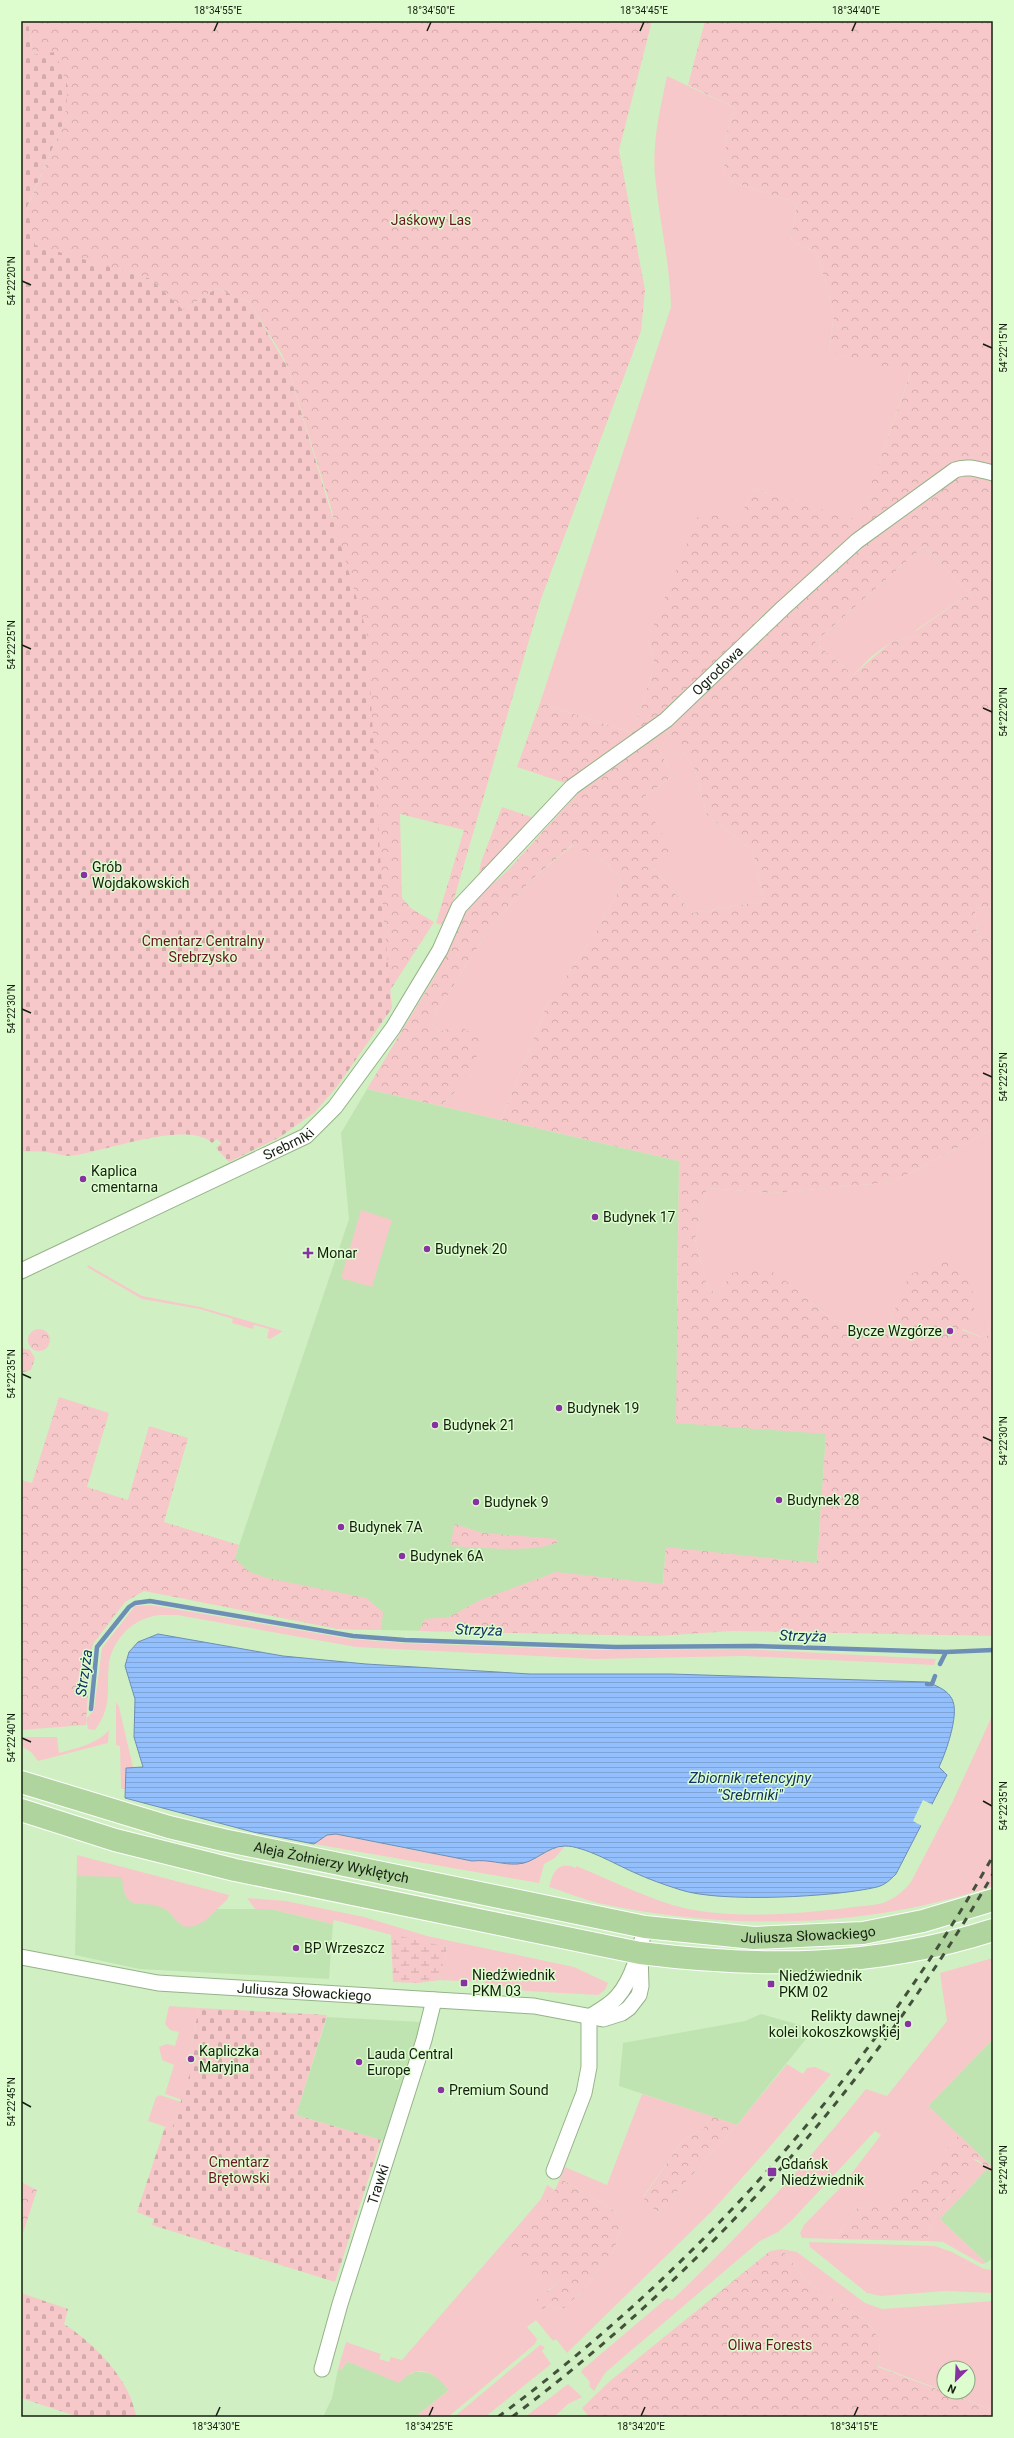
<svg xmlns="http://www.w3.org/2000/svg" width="1014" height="2438" font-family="Roboto,sans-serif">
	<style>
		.built { fill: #c0e4b1 }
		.green { fill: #f7c8c9 }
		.forest { fill: url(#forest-crowns); fill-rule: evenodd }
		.wetland { fill: url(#wetland-marsh) }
		.cemetery { fill: url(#cemetery-stones) }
		.water { fill: url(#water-rules); stroke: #6d8fb5 }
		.pier { fill: #d0f0c3 }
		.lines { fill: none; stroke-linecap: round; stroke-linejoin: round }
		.stream { stroke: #6d8fb5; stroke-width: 4.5 }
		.minor-casing { stroke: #95b388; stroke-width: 17 }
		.primary-casing { stroke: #fff; stroke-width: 24 }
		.minor { stroke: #fff; stroke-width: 15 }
		.primary { stroke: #afd49d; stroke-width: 22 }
		.rail { stroke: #41513a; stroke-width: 3; stroke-dasharray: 7 7; stroke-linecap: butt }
		.ticks { fill: none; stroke: #141f0f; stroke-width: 1.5 }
		.poi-dot { fill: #8633a1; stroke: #ddfdcf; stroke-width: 1.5 }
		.labels { text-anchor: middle; stroke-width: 3; stroke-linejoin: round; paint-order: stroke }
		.park-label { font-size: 14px; fill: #6e1425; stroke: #ddfdcf }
		.street-label { font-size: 14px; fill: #141f0f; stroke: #ddfdcf }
		.poi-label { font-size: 14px; fill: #141f0f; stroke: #ddfdcf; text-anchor: start }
		.water-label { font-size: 15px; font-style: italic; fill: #103463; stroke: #ddfdcf }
		.neatline { fill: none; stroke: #141f0f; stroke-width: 1.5 }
		.ticks-label { font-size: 10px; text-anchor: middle; fill: #141f0f }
	</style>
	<defs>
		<pattern id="forest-crowns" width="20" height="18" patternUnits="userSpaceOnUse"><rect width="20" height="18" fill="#f7c8c9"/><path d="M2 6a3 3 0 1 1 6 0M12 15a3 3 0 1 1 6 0" fill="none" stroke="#d3abab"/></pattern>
		<pattern id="wetland-marsh" width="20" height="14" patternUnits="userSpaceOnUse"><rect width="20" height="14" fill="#f7c8c9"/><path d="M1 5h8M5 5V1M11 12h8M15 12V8" fill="none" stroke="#d3abab"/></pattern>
		<pattern id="cemetery-stones" width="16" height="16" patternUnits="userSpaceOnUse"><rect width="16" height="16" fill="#f7c8c9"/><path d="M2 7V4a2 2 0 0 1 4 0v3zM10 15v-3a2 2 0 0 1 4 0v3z" fill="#d3abab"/></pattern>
		<pattern id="water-rules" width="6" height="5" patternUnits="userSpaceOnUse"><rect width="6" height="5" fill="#93bffc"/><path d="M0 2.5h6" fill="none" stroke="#7ea4d7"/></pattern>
	</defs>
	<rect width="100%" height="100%" fill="#d0f0c3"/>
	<!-- built -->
	<path class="built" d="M 367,1089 L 679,1161 L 677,1305 L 826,1434 L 817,1563 L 666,1549 L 658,1636 L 338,1629 L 219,1605 L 349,1219 L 341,1133 Z
		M 77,1857 L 113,1869 L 190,1909 L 271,1909 L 333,1924 L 329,1979 L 139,1969 L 75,1955 Z
		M 761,2014 L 814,2029 L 737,2125 L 619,2086 L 623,2043 L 745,2021 Z
		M 327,2017 L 421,2022 L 384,2141 L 296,2115 Z
		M 993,2039 L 993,2168 L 928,2106 Z
		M 988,2168 L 993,2173 L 993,2258 L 986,2263 L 940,2219 Z
		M 349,2362 L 404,2377 L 415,2372 L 424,2372 L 437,2376 L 449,2390 L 415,2417 L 323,2417 L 332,2398 L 338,2369 L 341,2370 L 346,2363 Z"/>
	<!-- green -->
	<path class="green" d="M 667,76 L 735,108 L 727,132 L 723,179 L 797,203 L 791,241 L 817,252 L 834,314 L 829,352 L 910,374 L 858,521 L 754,489 L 737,522 L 648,639 L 655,665 L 632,733 L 540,703 L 671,307 C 670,263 659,220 655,176 C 652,143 660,109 667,76 Z
		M 924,546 L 970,593 L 916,630 L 920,636 L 891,642 L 872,656 L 853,675 L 815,642 Z
		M 664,729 L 694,767 L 707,815 L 753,851 L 764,901 L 692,913 L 650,864 L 641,799 L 673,776 L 652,736 Z
		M 573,845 L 607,863 L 623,883 L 596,932 L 547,1005 L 501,1120 L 441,1106 L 475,1071 L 460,1027 L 440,1031 L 430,1023 L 487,932 L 530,881 Z
		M 993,906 L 993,941 L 977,936 L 975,909 Z
		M 993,1129 L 993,1318 L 986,1339 L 898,1301 L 888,1329 L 832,1320 L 790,1284 L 732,1273 L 718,1293 L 708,1290 L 695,1239 L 707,1188 L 774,1193 L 893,1182 Z
		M 361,1210 L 392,1220 L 372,1287 L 341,1278 Z
		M 88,1265 L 142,1296 L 200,1307 L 283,1331 L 270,1339 L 267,1338 L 269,1329 L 254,1325 L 253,1329 L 232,1323 L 233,1319 L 200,1309 L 142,1299 L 87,1267 Z
		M 151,1605 L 351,1639 L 404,1643 L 594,1650 L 742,1649 L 936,1659 L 934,1665 L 744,1656 L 596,1659 L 356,1647 L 177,1615 C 167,1615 156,1614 147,1618 C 128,1624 112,1643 109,1663 C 106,1691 113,1705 95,1730 L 88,1729 L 86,1719 L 94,1710 L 102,1648 L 135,1606 Z
		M 116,1702 L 119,1707 L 133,1767 L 126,1768 L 125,1789 L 121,1789 L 120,1746 L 116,1745 Z
		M 993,1714 L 993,1886 C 867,1929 728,1931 598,1903 C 582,1899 566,1892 549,1887 C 553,1872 558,1860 576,1868 L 576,1866 C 609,1879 650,1900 684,1908 C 734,1919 796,1914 847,1908 C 858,1906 872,1906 883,1903 C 894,1899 904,1891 911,1882 L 952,1803 Z
		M 109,1730 L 108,1743 L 38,1761 L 31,1752 L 21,1746 L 21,1737 L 57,1737 L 59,1753 C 77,1748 97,1744 109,1730 Z
		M 336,1834 C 390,1845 445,1859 499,1861 C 521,1862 544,1850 565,1846 L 555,1858 L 544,1864 L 539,1883 L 314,1844 L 327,1835 Z
		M 77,1855 L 229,1895 L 227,1900 C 215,1910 201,1931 183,1926 C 176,1922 172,1914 165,1909 C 144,1897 124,1917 122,1877 L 77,1876 Z
		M 247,1898 L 286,1901 L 364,1917 L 427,1936 L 574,1967 L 608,1983 L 605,1990 L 598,1995 L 526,1991 L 482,1982 L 440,1980 L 447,1947 L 419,1942 L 334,1920 L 333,1924 L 271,1909 L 255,1909 Z
		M 993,1958 L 993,2039 L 928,2106 L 959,2135 L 896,2205 L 858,2207 L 835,2239 L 802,2238 L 800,2233 L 804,2225 L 842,2186 L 881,2135 L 875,2131 L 792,2220 L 778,2232 L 760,2241 L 627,2354 L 605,2373 L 594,2391 L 589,2386 L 590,2382 L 581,2372 L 583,2369 L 667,2298 L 672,2300 C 742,2234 806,2164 866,2089 L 887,2096 L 947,2021 L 940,1973 Z
		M 169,2006 L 199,2008 L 187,2065 L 193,2066 L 182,2100 L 165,2094 L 174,2065 L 162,2060 L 159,2047 L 167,2044 L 175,2046 L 179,2032 L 170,2030 L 165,2024 Z
		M 787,2064 L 803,2074 L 807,2068 L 815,2067 L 831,2074 L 768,2149 L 711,2212 L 567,2353 L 556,2339 L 553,2341 L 536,2320 L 527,2327 L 537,2339 L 535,2344 L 448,2417 L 415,2417 L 449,2390 C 434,2372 418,2362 399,2383 L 349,2362 L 346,2363 L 341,2370 L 338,2369 L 346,2342 L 381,2354 L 379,2359 L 389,2362 L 391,2357 L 402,2360 L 541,2199 L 547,2185 L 555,2190 L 563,2279 L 548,2290 L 543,2309 L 551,2304 L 555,2309 L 564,2308 L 580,2293 L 614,2250 L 621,2228 L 621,2215 L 560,2178 L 565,2167 L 607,2185 L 642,2094 L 711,2116 L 703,2129 L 683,2140 L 643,2197 L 658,2213 L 737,2125 Z
		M 160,2095 L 181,2102 L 172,2129 L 148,2121 L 156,2097 Z
		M 973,2159 L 988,2168 L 940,2219 L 986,2263 L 982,2264 L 943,2242 L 926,2241 L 941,2202 L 949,2198 Z
		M 809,2242 L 935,2246 L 952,2252 L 984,2269 L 993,2270 L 993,2293 L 945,2291 L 881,2296 L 867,2293 L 810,2247 Z
		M 782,2249 L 797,2252 L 865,2303 L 882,2309 L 993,2301 L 993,2410 L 946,2392 L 968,2392 L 968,2368 L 944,2368 L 944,2391 L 878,2366 L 880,2340 L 867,2321 L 806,2281 Z
		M 540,2345 L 545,2347 L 542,2351 L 551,2364 L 485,2417 L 454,2417 Z
		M 568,2384 L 582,2397 L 568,2404 L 554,2417 L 525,2417 Z"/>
	<!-- forest -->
	<path class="forest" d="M 28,21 L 652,21 L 619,150 L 645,290 L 641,331 L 541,599 L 452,906 L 441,925 L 436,923 L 464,830 L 400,814 L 402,898 L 412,909 L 434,922 L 389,992 L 384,921 L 332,511 L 288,368 L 281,353 L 250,303 L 217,288 L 183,310 L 151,279 L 35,246 L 27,208 L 65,119 L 33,55 Z
		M 705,21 L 993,21 L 993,469 L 962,461 L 673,705 L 565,783 L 517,767 L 540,703 L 632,733 L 655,665 L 648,639 L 700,511 L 737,522 L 754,489 L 858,520 L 910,375 L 829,352 L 834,314 L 817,252 L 791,241 L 797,203 L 723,179 L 727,132 L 735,108 L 688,85 Z
		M 961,474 L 993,478 L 993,906 L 975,909 L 977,936 L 993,941 L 993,1129 L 893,1182 L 774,1193 L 707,1188 L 695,1239 L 708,1290 L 718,1293 L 732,1273 L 764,1266 L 790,1284 L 832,1320 L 888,1329 L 899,1298 L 910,1274 L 948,1261 L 972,1286 L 975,1318 L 962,1330 L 986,1339 L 993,1318 L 993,1636 L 732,1631 L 658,1636 L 419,1631 L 425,1619 L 449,1617 L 480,1600 L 556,1572 L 663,1584 L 666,1547 L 817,1563 L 826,1434 L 676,1423 L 679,1161 L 501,1120 L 547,1005 L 596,932 L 623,883 L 607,863 L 572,845 L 530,881 L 487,932 L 430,1023 L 440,1031 L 460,1026 L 479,1038 L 475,1071 L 441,1106 L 367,1089 L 436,974 L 463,911 L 508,870 L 586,784 L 652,736 L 673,776 L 641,799 L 672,849 L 650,864 L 692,913 L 764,901 L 753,851 L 707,815 L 694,767 L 664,729 L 855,551 ZM 924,546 L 970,593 L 916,631 L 920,636 L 891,642 L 853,675 L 815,642 Z
		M 502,807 L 534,818 L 478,880 L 481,862 Z
		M28 1340a11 11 0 1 1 22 0a11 11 0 1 1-22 0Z
		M 21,1348 L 30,1350 L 35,1358 L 31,1370 L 21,1373 Z
		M 59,1397 L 109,1413 L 87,1487 L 128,1500 L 149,1426 L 188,1438 L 164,1522 L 239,1545 L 235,1559 L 248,1571 L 267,1578 L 366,1598 L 383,1612 L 381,1630 L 338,1629 L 144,1591 L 125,1602 L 93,1644 L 90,1657 L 86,1725 L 21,1730 L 21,1480 L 32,1483 Z
		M 455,1524 L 483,1533 L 557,1539 L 558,1542 C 534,1554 477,1547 450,1546 Z
		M 711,2116 L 737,2125 L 658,2213 L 643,2198 L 683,2140 L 703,2129 Z
		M 959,2135 L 993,2168 L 993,2173 L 978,2160 L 973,2159 C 966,2176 958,2194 941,2202 L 926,2241 L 835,2239 L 858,2207 L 896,2204 Z
		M 560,2178 L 621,2215 L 621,2228 L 614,2250 L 580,2293 L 564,2308 L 555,2309 L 551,2304 L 543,2309 L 538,2308 L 535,2301 L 563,2279 L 548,2278 L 508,2247 L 555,2190 Z
		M 21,2182 L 37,2190 L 21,2239 Z
		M 782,2249 L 806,2281 L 867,2321 L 880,2340 L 878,2367 L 993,2410 L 993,2417 L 589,2417 L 582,2408 L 610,2381 L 770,2251 Z"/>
	<!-- wetland -->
	<path class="wetland" d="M 391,1934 L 447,1947 L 440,1980 L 418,1983 L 393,1982 Z"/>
	<!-- cemetery -->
	<path class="cemetery" d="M 21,21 L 28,21 L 33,55 L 55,52 L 68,87 L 65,119 L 27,207 L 35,245 L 151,279 L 183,310 L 217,288 L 250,303 L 288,368 L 367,633 L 384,921 L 392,1008 L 336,1088 L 315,1112 L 280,1137 L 229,1162 L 216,1148 L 221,1143 L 217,1139 L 212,1143 C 187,1119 102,1153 69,1156 C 62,1156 53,1152 45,1152 C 37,1151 29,1152 21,1151 Z
		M 199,2008 L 327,2015 L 296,2115 L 381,2140 L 335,2282 L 152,2225 L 154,2219 L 137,2212 L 165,2127 L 172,2129 L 192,2067 L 187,2065 Z
		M 21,2293 L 68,2309 L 64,2324 C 90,2341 117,2367 130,2396 C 133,2403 134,2410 137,2417 L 79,2417 L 21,2398 Z"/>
	<!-- water -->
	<path class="water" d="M 158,1634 L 283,1656 L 366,1664 L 530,1674 L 671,1674 L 927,1682 C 954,1692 958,1701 952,1729 C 949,1742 945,1754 939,1767 L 947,1775 L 896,1874 C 890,1880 885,1885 877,1887 C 835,1897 721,1903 681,1890 C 665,1885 648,1879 633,1872 C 615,1864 584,1846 565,1846 C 547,1846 534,1864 517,1864 C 503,1865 489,1859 472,1861 L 336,1834 L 327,1835 L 314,1844 L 253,1832 L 125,1798 L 126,1768 L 143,1767 L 134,1737 L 135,1699 L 125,1666 L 129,1652 L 138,1642 Z"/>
	<!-- pier -->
	<path class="pier" d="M 923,1800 L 933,1805 L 922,1826 L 913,1821 Z"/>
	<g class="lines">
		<!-- stream -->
		<path class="stream" d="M 940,1664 L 946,1652
			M 927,1684 L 932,1684 L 935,1676
			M 91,1709 L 97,1647 L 129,1607 L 135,1603 L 150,1601 L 353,1636 L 405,1640 L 616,1647 L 755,1646 L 946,1652 L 993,1650"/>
		<defs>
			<g id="minor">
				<path id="s1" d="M 21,1271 L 306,1136 L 335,1107 L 393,1028 L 440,950 L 459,907 L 572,787 L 666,720 L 783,608 L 857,541 L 955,470 C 967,465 980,470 993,473"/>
				<path id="s2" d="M 21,1957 L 158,1983 L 534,2006 L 603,2019 L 622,2013 L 629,2008 L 639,1995 L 641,1986 L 640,1953"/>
				<path d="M 589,2017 C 599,2011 609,2006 617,1997 C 633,1979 640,1950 645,1927"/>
				<path d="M 554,2171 L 584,2093 L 589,2067 L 589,2017"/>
				<path id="s3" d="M 322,2369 L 340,2304 L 424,2040 L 434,2000"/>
			</g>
			<g id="primary">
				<path id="s4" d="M 21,1782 L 169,1827 L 223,1840 L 645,1927 L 754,1938 L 863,1933 L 923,1921 L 993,1900"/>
				<path d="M 21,1810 L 115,1840 L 235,1870 L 640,1953 C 761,1968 875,1968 993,1930"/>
			</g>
		</defs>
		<!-- minor casing -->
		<use href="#minor" class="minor-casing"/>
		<!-- primary casing -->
		<use href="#primary" class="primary-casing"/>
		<!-- minor -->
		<use href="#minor" class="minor"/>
		<!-- primary -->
		<use href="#primary" class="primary"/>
		<!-- rail -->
		<path class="rail" d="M 498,2417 C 700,2267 869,2075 993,1856
			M 512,2417 C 707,2270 871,2085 993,1874"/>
	</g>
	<!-- ticks -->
	<path class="ticks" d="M 214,31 L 218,22M 427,31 L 431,22M 640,31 L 644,22M 852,31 L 856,22M 22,281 L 31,285M 983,344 L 992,348M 22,645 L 31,649M 983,708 L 992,712M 22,1009 L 31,1013M 983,1073 L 992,1077M 22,1374 L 31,1378M 983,1437 L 992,1441M 22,1738 L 31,1742M 983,1801 L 992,1806M 22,2102 L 31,2107M 983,2166 L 992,2170M 216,2416 L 220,2407M 429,2416 L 433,2407M 641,2416 L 645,2407M 854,2416 L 858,2407"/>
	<!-- markers -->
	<g class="poi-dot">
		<circle cx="84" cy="875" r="4"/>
		<circle cx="83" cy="1179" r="4"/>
		<circle cx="595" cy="1217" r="4"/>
		<circle cx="427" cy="1249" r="4"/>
		<path d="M306 1247h4v4h4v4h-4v4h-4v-4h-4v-4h4z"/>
		<circle cx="950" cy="1331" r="4"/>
		<circle cx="559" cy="1408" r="4"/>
		<circle cx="435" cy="1425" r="4"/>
		<circle cx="779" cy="1500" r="4"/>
		<circle cx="476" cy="1502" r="4"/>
		<circle cx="341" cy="1527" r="4"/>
		<circle cx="402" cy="1556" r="4"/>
		<circle cx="296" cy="1948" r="4"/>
		<rect x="460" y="1979" width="8" height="8" rx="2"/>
		<rect x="767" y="1980" width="8" height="8" rx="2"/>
		<circle cx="908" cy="2024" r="4"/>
		<circle cx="191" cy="2059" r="4"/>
		<circle cx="359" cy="2062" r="4"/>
		<circle cx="441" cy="2090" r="4"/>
		<rect x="767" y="2167" width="10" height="10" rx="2"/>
	</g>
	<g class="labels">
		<!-- park labels -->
		<g class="park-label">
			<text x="431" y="225">Jaśkowy Las</text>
			<text x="203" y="946">Cmentarz Centralny<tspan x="203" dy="16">Srebrzysko</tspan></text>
			<text x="239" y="2167">Cmentarz<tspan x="239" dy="16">Brętowski</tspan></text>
			<text x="770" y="2350">Oliwa Forests</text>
		</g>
		<!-- street labels -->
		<g class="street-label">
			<text dy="5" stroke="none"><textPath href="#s1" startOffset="944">Ogrodowa</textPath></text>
			<text dy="5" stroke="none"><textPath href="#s1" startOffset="296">Srebrniki</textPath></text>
			<text dy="5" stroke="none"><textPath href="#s4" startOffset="321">Aleja Żołnierzy Wyklętych</textPath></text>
			<text dy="5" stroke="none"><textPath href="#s4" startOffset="805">Juliusza Słowackiego</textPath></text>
			<text dy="5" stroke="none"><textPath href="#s2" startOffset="286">Juliusza Słowackiego</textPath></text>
			<text dy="5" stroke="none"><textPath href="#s3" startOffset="193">Trawki</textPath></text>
		</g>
		<!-- poi labels -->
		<g class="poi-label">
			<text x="92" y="872">Grób<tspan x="92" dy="16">Wojdakowskich</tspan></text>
			<text x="91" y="1176">Kaplica<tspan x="91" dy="16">cmentarna</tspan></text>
			<text x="603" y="1222">Budynek 17</text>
			<text x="435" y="1254">Budynek 20</text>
			<text x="317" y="1258">Monar</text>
			<text x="942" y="1336" text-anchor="end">Bycze Wzgórze</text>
			<text x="567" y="1413">Budynek 19</text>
			<text x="443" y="1430">Budynek 21</text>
			<text x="787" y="1505">Budynek 28</text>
			<text x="484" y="1507">Budynek 9</text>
			<text x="349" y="1532">Budynek 7A</text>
			<text x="410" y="1561">Budynek 6A</text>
			<text x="304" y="1953">BP Wrzeszcz</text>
			<text x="472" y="1980">Niedźwiednik<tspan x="472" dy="16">PKM 03</tspan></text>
			<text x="779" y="1981">Niedźwiednik<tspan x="779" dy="16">PKM 02</tspan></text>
			<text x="900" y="2021" text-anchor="end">Relikty dawnej<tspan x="900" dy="16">kolei kokoszkowskiej</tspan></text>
			<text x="199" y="2056">Kapliczka<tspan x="199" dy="16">Maryjna</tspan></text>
			<text x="367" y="2059">Lauda Central<tspan x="367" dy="16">Europe</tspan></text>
			<text x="449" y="2095">Premium Sound</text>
			<text x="781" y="2169">Gdańsk<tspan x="781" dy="16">Niedźwiednik</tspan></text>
		</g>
		<!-- water labels -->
		<g class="water-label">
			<text transform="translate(479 1630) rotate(2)" y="5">Strzyża</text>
			<text transform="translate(803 1636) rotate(2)" y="5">Strzyża</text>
			<text transform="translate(84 1673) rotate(-82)" y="5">Strzyża</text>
			<text x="750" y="1783">Zbiornik retencyjny<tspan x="750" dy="17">"Srebrniki"</tspan></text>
		</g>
	</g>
	<!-- border -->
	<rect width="1014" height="2438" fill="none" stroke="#ddfdcf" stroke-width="44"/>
	<!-- north arrow -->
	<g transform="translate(956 2380) rotate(204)"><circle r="19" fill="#ddfdcf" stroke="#8da482"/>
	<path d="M0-3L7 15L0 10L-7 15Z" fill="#8633a1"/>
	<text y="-6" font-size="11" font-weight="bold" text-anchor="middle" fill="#141f0f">N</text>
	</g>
	<rect x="22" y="22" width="970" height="2394" class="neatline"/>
	<g class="ticks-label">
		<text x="218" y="14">18°34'55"E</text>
		<text x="431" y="14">18°34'50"E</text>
		<text x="644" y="14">18°34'45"E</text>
		<text x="856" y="14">18°34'40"E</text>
		<text transform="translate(11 281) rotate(-90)" y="4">54°22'20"N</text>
		<text transform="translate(1003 348) rotate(-90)" y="4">54°22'15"N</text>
		<text transform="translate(11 645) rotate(-90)" y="4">54°22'25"N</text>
		<text transform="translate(1003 712) rotate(-90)" y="4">54°22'20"N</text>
		<text transform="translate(11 1009) rotate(-90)" y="4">54°22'30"N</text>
		<text transform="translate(1003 1077) rotate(-90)" y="4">54°22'25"N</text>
		<text transform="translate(11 1374) rotate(-90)" y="4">54°22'35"N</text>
		<text transform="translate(1003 1441) rotate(-90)" y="4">54°22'30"N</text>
		<text transform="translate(11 1738) rotate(-90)" y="4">54°22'40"N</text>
		<text transform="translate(1003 1806) rotate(-90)" y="4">54°22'35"N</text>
		<text transform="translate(11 2102) rotate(-90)" y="4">54°22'45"N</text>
		<text transform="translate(1003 2170) rotate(-90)" y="4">54°22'40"N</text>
		<text x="216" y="2430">18°34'30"E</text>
		<text x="429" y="2430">18°34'25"E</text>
		<text x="641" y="2430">18°34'20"E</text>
		<text x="854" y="2430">18°34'15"E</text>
	</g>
</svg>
